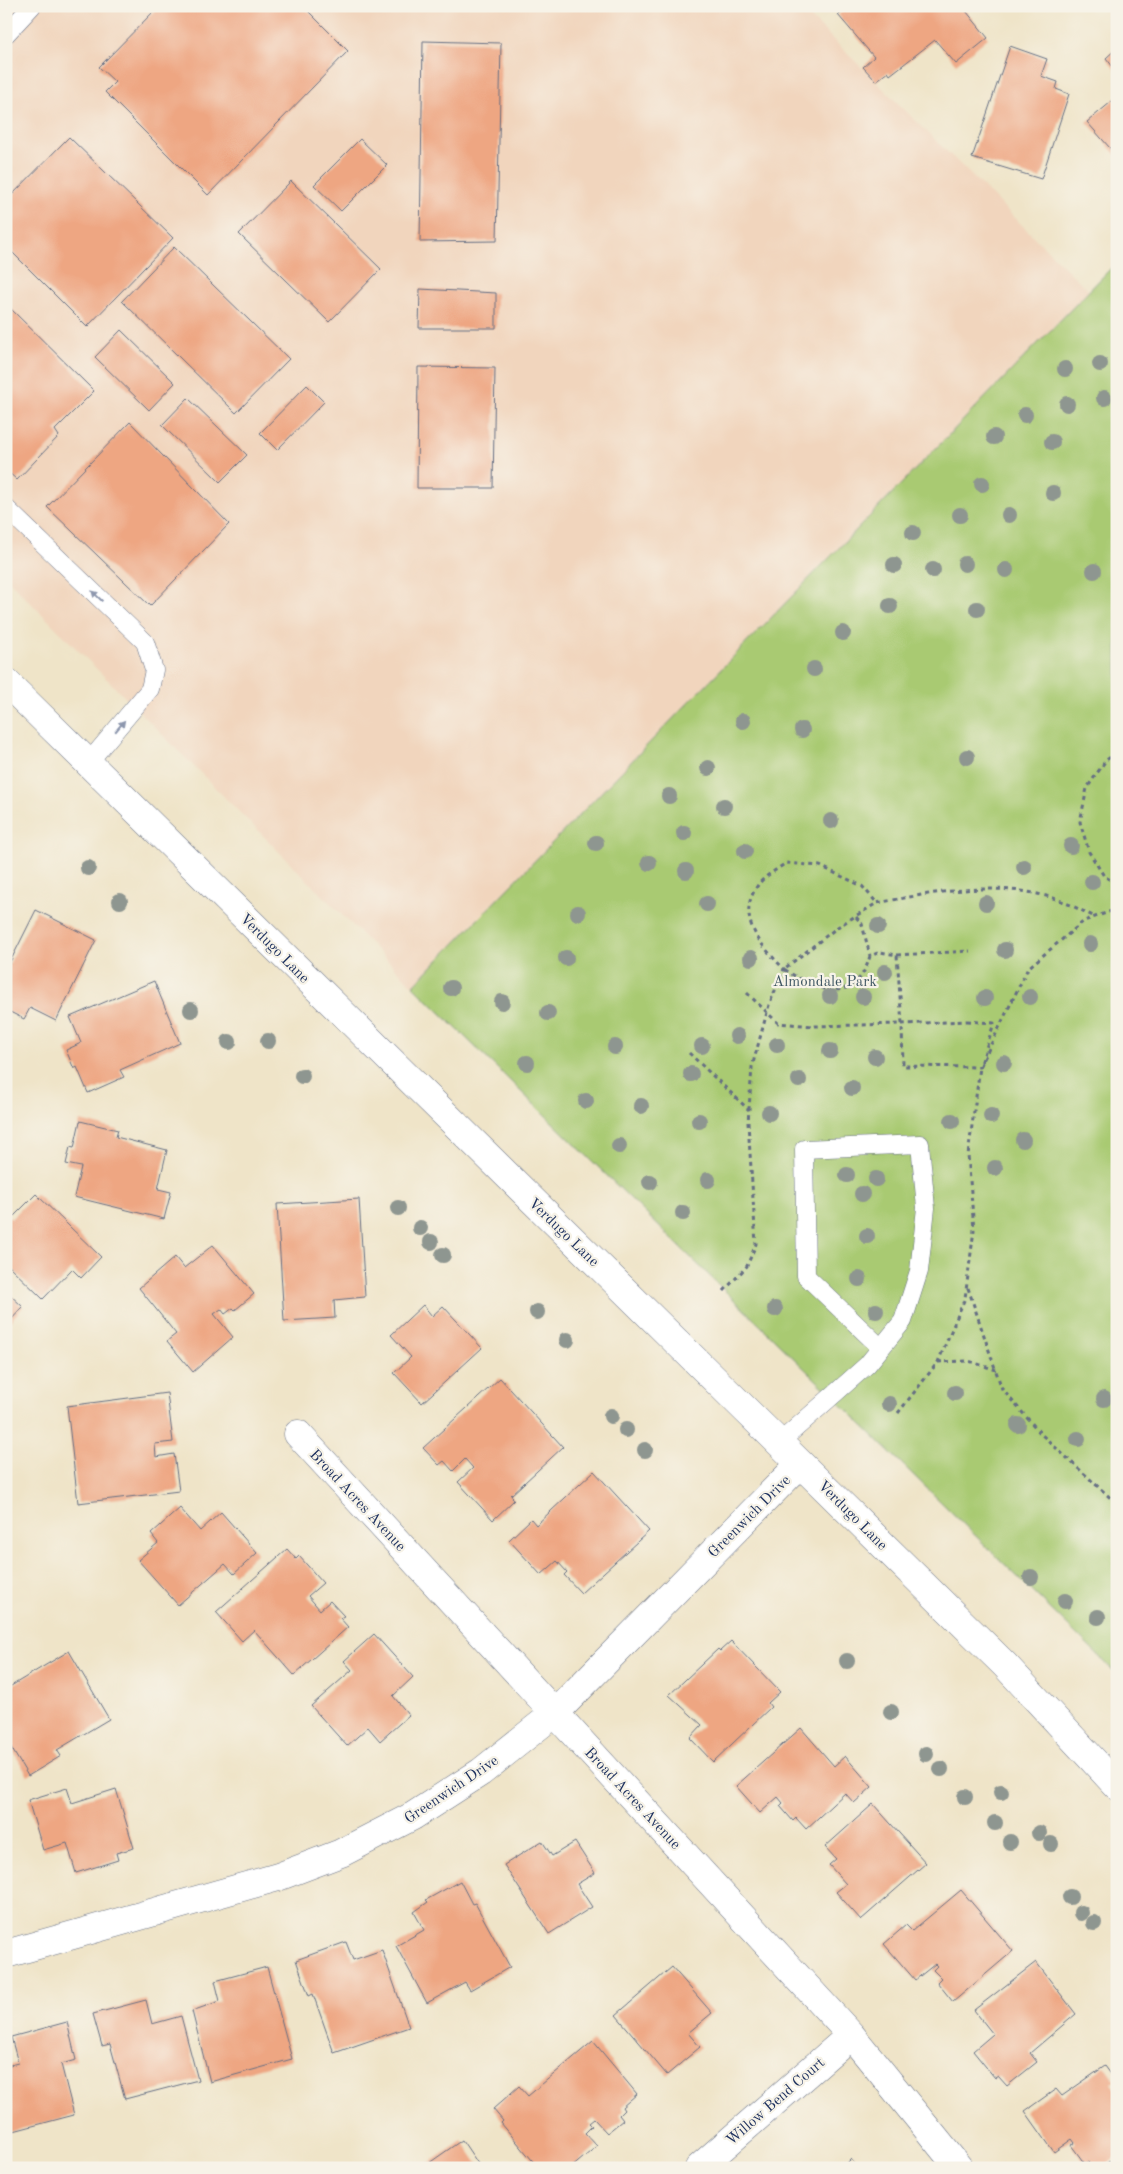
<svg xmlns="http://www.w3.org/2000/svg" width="1123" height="2174" font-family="'Old Standard TT',serif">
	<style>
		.built { fill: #f1d5bd }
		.green { fill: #a9ca72; stroke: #627c68 }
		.building { fill: #eea682 }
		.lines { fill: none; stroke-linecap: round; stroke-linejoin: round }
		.lane-casing { stroke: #656e83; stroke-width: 19 }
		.street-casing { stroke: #656e83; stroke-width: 29 }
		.secondary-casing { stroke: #656e83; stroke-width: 29 }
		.path { stroke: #656e83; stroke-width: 3; stroke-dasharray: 4 4; stroke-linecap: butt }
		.lane { stroke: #fff; stroke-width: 18 }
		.street { stroke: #fff; stroke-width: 28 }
		.secondary { stroke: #fff; stroke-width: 28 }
		.tree { fill: #8e9690 }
		.oneway { fill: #8d97ae }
		.labels { text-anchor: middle; stroke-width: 4.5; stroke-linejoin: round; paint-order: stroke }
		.street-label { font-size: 15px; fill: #1b2f5e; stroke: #f7f3e8 }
		.park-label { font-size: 15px; fill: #3e5663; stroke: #f7f3e8 }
	</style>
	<rect width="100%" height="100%" fill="#f7f3e8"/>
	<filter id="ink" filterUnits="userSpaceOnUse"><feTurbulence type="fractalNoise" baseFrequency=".02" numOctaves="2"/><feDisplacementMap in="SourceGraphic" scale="10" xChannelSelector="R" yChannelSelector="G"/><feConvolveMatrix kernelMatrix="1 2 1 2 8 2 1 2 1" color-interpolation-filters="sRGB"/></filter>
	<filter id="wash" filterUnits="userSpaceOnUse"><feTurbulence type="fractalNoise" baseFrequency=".0096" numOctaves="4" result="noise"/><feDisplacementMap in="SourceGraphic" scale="20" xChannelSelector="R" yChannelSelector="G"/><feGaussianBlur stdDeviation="1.12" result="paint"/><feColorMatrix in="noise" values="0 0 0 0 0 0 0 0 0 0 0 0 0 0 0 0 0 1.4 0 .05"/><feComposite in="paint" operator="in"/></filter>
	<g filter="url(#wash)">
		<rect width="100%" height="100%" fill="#efe4c8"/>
		<!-- built -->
		<path class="built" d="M 6,6 L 799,6 L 1089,291 L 413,986 L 6,578 Z"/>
		<!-- green -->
		<path class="green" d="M 1117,262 L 1117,1674 L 413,986 Z"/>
		<g id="blocks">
			<!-- building -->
			<path class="building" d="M 159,6 L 303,6 L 348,51 L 208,195 L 105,92 L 115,82 L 99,67 Z
				M 848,6 L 962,6 L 988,38 L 956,64 L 935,40 L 890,75 L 888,72 L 876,81 L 863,67 L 874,57 L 838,15 Z
				M 423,41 L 501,43 L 497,241 L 420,242 Z
				M 1010,46 L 1047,59 L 1041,76 L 1058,82 L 1056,89 L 1069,94 L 1041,179 L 972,158 Z
				M 1117,48 L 1117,72 L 1106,58 Z
				M 1117,97 L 1117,156 L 1087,122 Z
				M 69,137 L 173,238 L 87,327 L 6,246 L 6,201 Z
				M 360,139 L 387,165 L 341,211 L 314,185 Z
				M 291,181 L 381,269 L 329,322 L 239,234 Z
				M 174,247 L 289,359 L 236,413 L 122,301 Z
				M 420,289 L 496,293 L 496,328 L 419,328 Z
				M 6,304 L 94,391 L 55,430 L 59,436 L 17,480 L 6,470 Z
				M 121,330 L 175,383 L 149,410 L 95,357 Z
				M 418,367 L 495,368 L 493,488 L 417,488 Z
				M 307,385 L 324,402 L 277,450 L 260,433 Z
				M 188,398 L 247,455 L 220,482 L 162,425 Z
				M 130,422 L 229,524 L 150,606 L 47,507 Z
				M 36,910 L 96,940 L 56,1021 L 30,1008 L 24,1019 L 6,1010 L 6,963 L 9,964 Z
				M 154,981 L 180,1043 L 120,1070 L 124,1077 L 88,1093 L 77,1067 L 74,1069 L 66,1050 L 81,1043 L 70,1017 Z
				M 80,1121 L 118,1130 L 116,1137 L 167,1150 L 158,1189 L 171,1192 L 164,1219 L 74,1197 L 81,1167 L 66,1164 L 70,1147 L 74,1148 Z
				M 36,1194 L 101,1257 L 81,1278 L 72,1269 L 43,1299 L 6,1263 L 6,1214 L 11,1219 Z
				M 359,1199 L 365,1297 L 334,1300 L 335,1318 L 284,1321 L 277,1204 Z
				M 213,1245 L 254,1294 L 235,1310 L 233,1308 L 225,1314 L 221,1309 L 214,1314 L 233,1337 L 193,1372 L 167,1341 L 176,1334 L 139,1288 L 175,1257 L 184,1268 Z
				M 6,1291 L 23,1307 L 8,1323 L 6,1322 Z
				M 423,1305 L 432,1316 L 443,1306 L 482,1348 L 422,1403 L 394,1373 L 411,1357 L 391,1335 Z
				M 500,1378 L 563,1447 L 511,1495 L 514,1500 L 493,1520 L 458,1482 L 473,1468 L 465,1459 L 453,1471 L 444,1461 L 439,1465 L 423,1448 Z
				M 167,1393 L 173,1442 L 155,1444 L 156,1457 L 174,1454 L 179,1491 L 78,1503 L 67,1406 Z
				M 594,1471 L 649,1531 L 581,1593 L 564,1575 L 567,1572 L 557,1561 L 541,1575 L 509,1540 L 531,1519 L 536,1525 Z
				M 180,1508 L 200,1531 L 221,1512 L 257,1553 L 234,1574 L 225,1564 L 178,1605 L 138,1560 L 158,1543 L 151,1534 Z
				M 287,1549 L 296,1559 L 299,1556 L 323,1583 L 308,1596 L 320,1610 L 330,1601 L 344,1616 L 340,1618 L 348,1627 L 294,1675 L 254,1630 L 242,1641 L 216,1612 Z
				M 374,1634 L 413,1677 L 393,1696 L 409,1715 L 380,1741 L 368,1727 L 347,1746 L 311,1706 L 352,1670 L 344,1661 Z
				M 731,1641 L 780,1692 L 768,1703 L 771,1707 L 713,1762 L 690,1738 L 702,1725 L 669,1695 L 718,1649 L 720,1651 Z
				M 69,1651 L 109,1719 L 57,1750 L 61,1756 L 28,1776 L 6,1739 L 6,1725 L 14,1720 L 6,1707 L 6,1689 Z
				M 801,1728 L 834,1766 L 845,1756 L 872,1787 L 854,1803 L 845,1793 L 806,1829 L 796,1818 L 793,1821 L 780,1806 L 783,1803 L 778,1797 L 760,1813 L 736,1786 Z
				M 67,1788 L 72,1803 L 116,1789 L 134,1848 L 116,1853 L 118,1860 L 76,1873 L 67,1843 L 43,1850 L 28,1800 Z
				M 873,1804 L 926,1863 L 861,1920 L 836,1892 L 846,1884 L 829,1865 L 836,1859 L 825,1847 Z
				M 542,1841 L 552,1856 L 575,1842 L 595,1873 L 577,1884 L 592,1907 L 549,1934 L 504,1865 Z
				M 460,1881 L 472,1904 L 475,1903 L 510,1967 L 470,1990 L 465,1982 L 427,2003 L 396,1946 L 424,1930 L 414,1912 L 428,1902 L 426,1900 Z
				M 961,1890 L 1013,1951 L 953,2002 L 937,1982 L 941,1978 L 933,1970 L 937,1966 L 935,1964 L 915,1980 L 884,1944 L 906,1925 L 912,1931 Z
				M 346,1942 L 353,1960 L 382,1950 L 409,2027 L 334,2053 L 313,1994 L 309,1996 L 296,1960 Z
				M 1036,1962 L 1076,2014 L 1030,2053 L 1037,2062 L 1007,2086 L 998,2076 L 995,2078 L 973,2051 L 993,2034 L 974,2010 Z
				M 267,1967 L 292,2059 L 210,2082 L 192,2011 L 220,2001 L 215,1981 Z
				M 672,1967 L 712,2013 L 688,2033 L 700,2047 L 667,2075 L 616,2015 Z
				M 146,2000 L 152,2024 L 181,2016 L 198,2080 L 125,2099 L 110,2044 L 102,2046 L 93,2014 Z
				M 67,2022 L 76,2060 L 61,2064 L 74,2115 L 6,2133 L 6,2066 L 18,2063 L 11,2037 Z
				M 593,2041 L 637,2094 L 622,2107 L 624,2110 L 619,2115 L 623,2120 L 607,2133 L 594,2119 L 589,2123 L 592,2126 L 585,2133 L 597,2146 L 571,2168 L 545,2168 L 541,2163 L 537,2166 L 501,2123 L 503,2121 L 493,2109 L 519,2086 L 528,2096 Z
				M 1105,2066 L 1116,2081 L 1112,2083 L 1117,2090 L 1117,2156 L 1100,2168 L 1092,2168 L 1088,2162 L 1085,2164 L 1071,2145 L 1075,2143 L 1072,2139 L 1054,2152 L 1025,2111 L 1056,2089 L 1062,2096 Z
				M 462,2140 L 481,2168 L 422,2168 Z
				M 851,2159 L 858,2168 L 842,2168 Z"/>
		</g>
	</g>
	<g filter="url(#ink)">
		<use href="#blocks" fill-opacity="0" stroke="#656e83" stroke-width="1"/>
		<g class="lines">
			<defs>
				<path id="lane" d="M 6,34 L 32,6
					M 6,508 L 145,642 L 154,670 L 150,689 L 88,763
					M 779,1443 L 867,1365 L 903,1321 L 919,1271 L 926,1208 L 920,1144 L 804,1149 L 806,1276 L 881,1348"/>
				<path id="street" d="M 298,1434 L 851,2035 L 959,2168
					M 6,1954 L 278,1877 L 341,1853 L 413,1816 L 481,1772 L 555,1713 L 800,1464
					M 699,2168 L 851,2035"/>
				<path id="secondary" d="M 6,682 L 1005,1665 L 1117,1786"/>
			</defs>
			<!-- lane casing -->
			<use href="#lane" class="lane-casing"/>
			<!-- street casing -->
			<use href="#street" class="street-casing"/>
			<!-- secondary casing -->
			<use href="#secondary" class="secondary-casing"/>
			<!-- path -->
			<path class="path" d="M 1117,753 L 1106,760 L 1087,788 L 1080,822 L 1089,852 L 1104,876 L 1117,884
				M 856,917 L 862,924 L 870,956
				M 897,955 L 970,951
				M 747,993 L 778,1023 L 814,1026 L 902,1024 L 897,955 L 880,952 L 870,956 C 856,1006 817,992 784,969 L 839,926 L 877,903
				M 967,1021 L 994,1023 L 980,1067 L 903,1066 L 902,1024 Z
				M 689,1053 L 749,1110
				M 968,1288 L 1002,1389 L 1041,1434 L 1117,1504
				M 724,1291 L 747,1266 L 756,1244 L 748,1123 L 752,1067 L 769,1005 L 784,969 C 762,946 734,918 758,885 C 764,876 778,869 786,863 L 820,866 L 862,886 L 877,903 C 935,892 999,880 1056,899 C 1070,904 1082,911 1095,917
				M 938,1362 L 969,1361 L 996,1370
				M 898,1413 L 938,1362 L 965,1298 L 974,1230 L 968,1155 L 980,1067 L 1028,968 L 1084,921 L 1117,909"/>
			<!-- lane -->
			<use href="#lane" class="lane"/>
			<!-- street -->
			<use href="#street" class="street"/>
			<!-- secondary -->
			<use href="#secondary" class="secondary"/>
		</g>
		<!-- trees -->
		<g class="tree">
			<circle cx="1100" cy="364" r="8"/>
			<circle cx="1065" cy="369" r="8"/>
			<circle cx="1104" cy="398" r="8"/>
			<circle cx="1067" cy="404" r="8"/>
			<circle cx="1025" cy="415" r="8"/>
			<circle cx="994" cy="437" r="8"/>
			<circle cx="1052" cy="442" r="8"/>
			<circle cx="982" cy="484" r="8"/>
			<circle cx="1053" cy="493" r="8"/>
			<circle cx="960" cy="515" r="8"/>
			<circle cx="1009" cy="515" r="8"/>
			<circle cx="913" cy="533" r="8"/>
			<circle cx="965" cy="564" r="8"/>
			<circle cx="894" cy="565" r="8"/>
			<circle cx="933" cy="570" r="8"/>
			<circle cx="1006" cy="570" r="8"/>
			<circle cx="1094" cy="571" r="8"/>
			<circle cx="890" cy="606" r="8"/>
			<circle cx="977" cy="609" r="8"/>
			<circle cx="843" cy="633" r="8"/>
			<circle cx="814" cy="669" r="8"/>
			<circle cx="743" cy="721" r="8"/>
			<circle cx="802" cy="730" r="8"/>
			<circle cx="967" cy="757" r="8"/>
			<circle cx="708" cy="768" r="8"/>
			<circle cx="669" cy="796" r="8"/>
			<circle cx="724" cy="806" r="8"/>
			<circle cx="831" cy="821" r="8"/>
			<circle cx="684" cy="833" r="8"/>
			<circle cx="596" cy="843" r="8"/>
			<circle cx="1071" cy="846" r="8"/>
			<circle cx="745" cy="851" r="8"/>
			<circle cx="649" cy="863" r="8"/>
			<circle cx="1024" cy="867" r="8"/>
			<circle cx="88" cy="868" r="8"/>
			<circle cx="686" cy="871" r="8"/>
			<circle cx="1092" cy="882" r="8"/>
			<circle cx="120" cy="901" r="8"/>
			<circle cx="986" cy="903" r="8"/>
			<circle cx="707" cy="904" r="8"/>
			<circle cx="578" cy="913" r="8"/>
			<circle cx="878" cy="926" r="8"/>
			<circle cx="1090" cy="944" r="8"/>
			<circle cx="1005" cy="950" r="8"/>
			<circle cx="566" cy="958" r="8"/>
			<circle cx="751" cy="958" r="8"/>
			<circle cx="885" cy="972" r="8"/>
			<circle cx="451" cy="988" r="8"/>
			<circle cx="830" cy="996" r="8"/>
			<circle cx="863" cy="997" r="8"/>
			<circle cx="1030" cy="997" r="8"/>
			<circle cx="985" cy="998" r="8"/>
			<circle cx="502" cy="1002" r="8"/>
			<circle cx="191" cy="1010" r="8"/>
			<circle cx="548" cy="1013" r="8"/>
			<circle cx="737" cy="1036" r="8"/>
			<circle cx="268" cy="1041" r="8"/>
			<circle cx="229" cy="1042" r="8"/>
			<circle cx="777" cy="1045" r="8"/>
			<circle cx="702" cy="1046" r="8"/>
			<circle cx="615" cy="1047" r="8"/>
			<circle cx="830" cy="1051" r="8"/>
			<circle cx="875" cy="1057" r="8"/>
			<circle cx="527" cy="1063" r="8"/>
			<circle cx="1004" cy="1063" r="8"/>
			<circle cx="691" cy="1074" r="8"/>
			<circle cx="302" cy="1076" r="8"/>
			<circle cx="799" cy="1080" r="8"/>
			<circle cx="852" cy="1088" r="8"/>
			<circle cx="586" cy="1101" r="8"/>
			<circle cx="641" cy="1106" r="8"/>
			<circle cx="769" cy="1113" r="8"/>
			<circle cx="991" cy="1116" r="8"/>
			<circle cx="699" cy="1121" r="8"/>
			<circle cx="952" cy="1121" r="8"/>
			<circle cx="1023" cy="1140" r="8"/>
			<circle cx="619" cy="1146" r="8"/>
			<circle cx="995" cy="1168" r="8"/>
			<circle cx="847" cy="1175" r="8"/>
			<circle cx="876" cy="1179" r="8"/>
			<circle cx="708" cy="1180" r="8"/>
			<circle cx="650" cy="1182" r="8"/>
			<circle cx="862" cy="1194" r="8"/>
			<circle cx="398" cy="1208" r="8"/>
			<circle cx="683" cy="1213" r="8"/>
			<circle cx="420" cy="1228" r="8"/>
			<circle cx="867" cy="1236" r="8"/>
			<circle cx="431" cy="1242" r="8"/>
			<circle cx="443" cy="1255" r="8"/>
			<circle cx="859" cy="1279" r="8"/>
			<circle cx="775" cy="1309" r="8"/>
			<circle cx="876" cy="1311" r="8"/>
			<circle cx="537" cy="1312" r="8"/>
			<circle cx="567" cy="1340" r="8"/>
			<circle cx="955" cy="1393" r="8"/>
			<circle cx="1104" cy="1399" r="8"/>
			<circle cx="889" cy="1404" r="8"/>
			<circle cx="611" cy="1416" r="8"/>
			<circle cx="1018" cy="1425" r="8"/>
			<circle cx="626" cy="1430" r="8"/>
			<circle cx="1078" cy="1439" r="8"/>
			<circle cx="645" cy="1450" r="8"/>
			<circle cx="1031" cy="1577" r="8"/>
			<circle cx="1065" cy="1601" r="8"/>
			<circle cx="1098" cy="1617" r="8"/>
			<circle cx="847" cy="1661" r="8"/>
			<circle cx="891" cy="1712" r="8"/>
			<circle cx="926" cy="1754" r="8"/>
			<circle cx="941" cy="1769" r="8"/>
			<circle cx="1001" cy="1792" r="8"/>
			<circle cx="965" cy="1797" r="8"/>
			<circle cx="995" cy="1823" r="8"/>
			<circle cx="1039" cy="1833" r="8"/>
			<circle cx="1010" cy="1842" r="8"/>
			<circle cx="1051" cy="1844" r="8"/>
			<circle cx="1070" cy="1897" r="8"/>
			<circle cx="1081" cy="1913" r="8"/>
			<circle cx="1094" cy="1923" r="8"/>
		</g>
		<!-- one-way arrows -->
		<defs><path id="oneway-solid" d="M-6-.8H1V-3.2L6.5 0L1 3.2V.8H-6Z" transform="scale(1.25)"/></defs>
		<g class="oneway">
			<use href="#oneway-solid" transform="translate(97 596) rotate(-136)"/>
			<use href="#oneway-solid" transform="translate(120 726) rotate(-50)"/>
		</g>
	</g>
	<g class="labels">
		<!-- street labels -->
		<g class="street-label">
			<text transform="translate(275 948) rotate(45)" y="5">Verdugo Lane</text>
			<text transform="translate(564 1232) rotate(44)" y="5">Verdugo Lane</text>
			<text transform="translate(358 1500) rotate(47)" y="5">Broad Acres Avenue</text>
			<text transform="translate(853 1515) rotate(45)" y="5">Verdugo Lane</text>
			<text transform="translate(749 1516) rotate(-45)" y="5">Greenwich Drive</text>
			<text transform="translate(451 1789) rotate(-34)" y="5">Greenwich Drive</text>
			<text transform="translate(633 1798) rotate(47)" y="5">Broad Acres Avenue</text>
			<text transform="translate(775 2101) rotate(-41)" y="5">Willow Bend Court</text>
		</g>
		<!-- park labels -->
		<g class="park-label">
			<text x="825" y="986">Almondale Park</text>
		</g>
	</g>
	<!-- margin -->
	<rect width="1123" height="2174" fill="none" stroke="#f7f3e8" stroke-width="25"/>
</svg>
